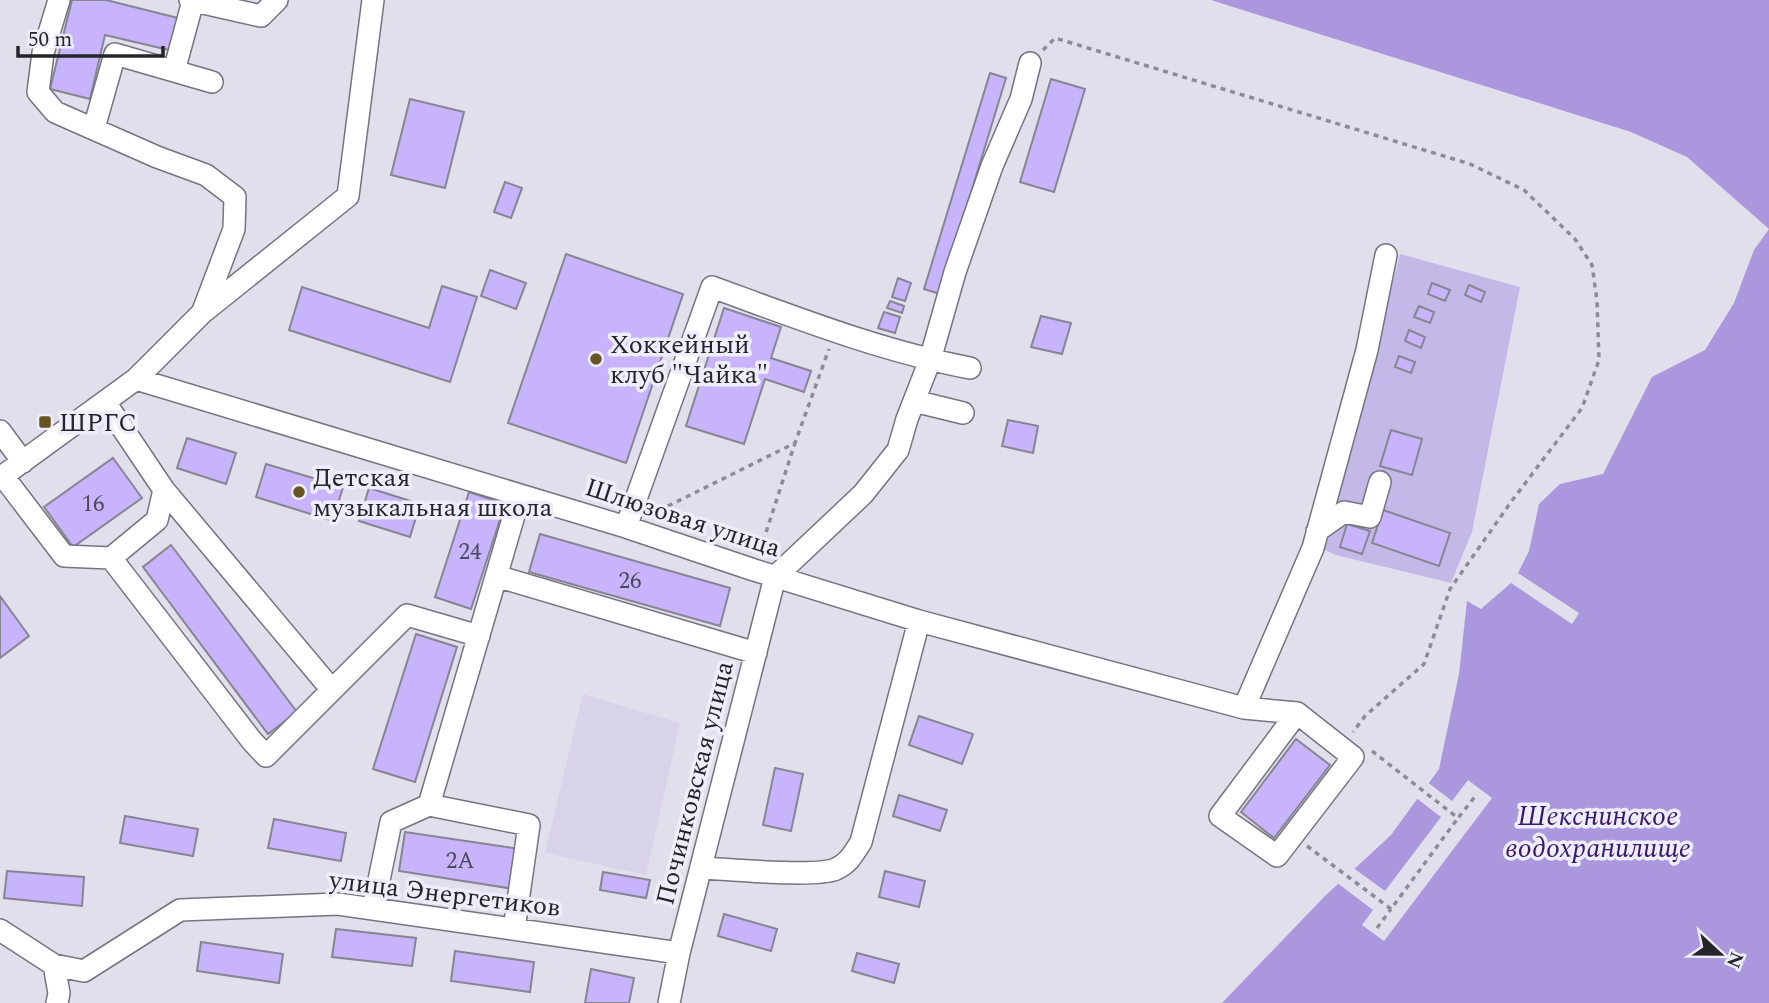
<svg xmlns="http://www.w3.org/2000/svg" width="1769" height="1003" font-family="Spectral,serif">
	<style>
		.built { fill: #d8d3e9 }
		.green { fill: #c3b8e7 }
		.water { fill: #aa97dd }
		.pier { fill: #e2dfed }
		.building { fill: #c7b4fc; stroke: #888592; stroke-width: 2 }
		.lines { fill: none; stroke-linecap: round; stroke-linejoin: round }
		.minor-casing { stroke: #767380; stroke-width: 24 }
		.path { stroke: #8d8b95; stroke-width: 3.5; stroke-dasharray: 5 5; stroke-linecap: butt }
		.minor { stroke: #fff; stroke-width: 21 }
		.poi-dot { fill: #695423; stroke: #efecfb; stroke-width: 2.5 }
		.labels { text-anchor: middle; stroke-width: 7; stroke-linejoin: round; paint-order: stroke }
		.number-label { font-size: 23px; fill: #4e485e }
		.poi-label { font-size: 26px; fill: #252429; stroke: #efecfb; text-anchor: start }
		.street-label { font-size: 26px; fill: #252429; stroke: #efecfb }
		.water-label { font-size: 28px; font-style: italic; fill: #391869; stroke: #efecfb }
	</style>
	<rect width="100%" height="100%" fill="#e2dfed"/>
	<!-- built -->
	<path class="built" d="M 583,694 L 680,723 L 646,875 L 545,853 Z"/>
	<!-- green -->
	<path class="green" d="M 1400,254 L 1520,287 L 1472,532 L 1451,583 L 1336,555 L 1322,549 Z"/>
	<!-- water -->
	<path class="water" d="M 1211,0 L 1769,0 L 1769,229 L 1687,157 L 1631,132 Z
		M 1769,229 L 1769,1003 L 1222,1003 L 1325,896 L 1391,835 L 1439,769 L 1459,674 L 1467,601 L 1481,609 L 1511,583 L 1518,573 L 1529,551 L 1539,504 L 1560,484 L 1603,474 L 1652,377 L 1705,350 L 1734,303 L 1754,250 Z"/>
	<!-- pier -->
	<path class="pier" d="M 1518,573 L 1579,613 L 1572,624 L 1511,583 Z
		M 1468,780 L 1492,798 L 1384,941 L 1362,925 L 1373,910 L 1336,882 L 1352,867 L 1385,891 L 1441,817 L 1415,797 L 1426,781 L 1452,801 Z"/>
	<!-- building -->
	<path class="building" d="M 72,0 L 106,0 L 178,18 L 169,50 L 105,35 L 90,99 L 50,89 Z
		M 990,73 L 1006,78 L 940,294 L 924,289 Z
		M 1051,79 L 1085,89 L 1054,192 L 1020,182 Z
		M 410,99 L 464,112 L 445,188 L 391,175 Z
		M 505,182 L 522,188 L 511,218 L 494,212 Z
		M 566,254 L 683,294 L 626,463 L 508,423 Z
		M 490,270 L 526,283 L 516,309 L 481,296 Z
		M 898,278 L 911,283 L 905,301 L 892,297 Z
		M 1432,283 L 1450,290 L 1445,301 L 1428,294 Z
		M 1469,285 L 1485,292 L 1481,302 L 1465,295 Z
		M 442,286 L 477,297 L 450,382 L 289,330 L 302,287 L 429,328 Z
		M 890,301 L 904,306 L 902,313 L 887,308 Z
		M 1419,306 L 1434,312 L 1430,323 L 1414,317 Z
		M 724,308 L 781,327 L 771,358 L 811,371 L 804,392 L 765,379 L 744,444 L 686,426 Z
		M 884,312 L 900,317 L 895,333 L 878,328 Z
		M 1041,316 L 1071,323 L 1062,354 L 1031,347 Z
		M 1409,330 L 1425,337 L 1421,348 L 1405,341 Z
		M 1399,356 L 1415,362 L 1411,373 L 1395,367 Z
		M 1008,420 L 1038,426 L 1033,453 L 1002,446 Z
		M 1391,430 L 1422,439 L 1412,475 L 1380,466 Z
		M 187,438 L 236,453 L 226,484 L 177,468 Z
		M 113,458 L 142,498 L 73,547 L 44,507 Z
		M 266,464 L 343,487 L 333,521 L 256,497 Z
		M 369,488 L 420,504 L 410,537 L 359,521 Z
		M 469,492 L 505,504 L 471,609 L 435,597 Z
		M 1383,510 L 1450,533 L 1439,566 L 1372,543 Z
		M 1347,524 L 1370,531 L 1362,554 L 1340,547 Z
		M 540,534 L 730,588 L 720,626 L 529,572 Z
		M 171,545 L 297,712 L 268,734 L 143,567 Z
		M 0,596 L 29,636 L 0,658 Z
		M 416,634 L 457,647 L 415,782 L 373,769 Z
		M 919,716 L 973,734 L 962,764 L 909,745 Z
		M 1296,739 L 1330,765 L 1274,838 L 1241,812 Z
		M 775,768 L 803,774 L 791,831 L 763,825 Z
		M 899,795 L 947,810 L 940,831 L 893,816 Z
		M 125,816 L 198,829 L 193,856 L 120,843 Z
		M 274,819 L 346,833 L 341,861 L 268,848 Z
		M 405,832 L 520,849 L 514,889 L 399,871 Z
		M 7,871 L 84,877 L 82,906 L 4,898 Z
		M 885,871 L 925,881 L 919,907 L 879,897 Z
		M 603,872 L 650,880 L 646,898 L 600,890 Z
		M 724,914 L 777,929 L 771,951 L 718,936 Z
		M 336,929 L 416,938 L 412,966 L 332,957 Z
		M 201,942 L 283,954 L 279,983 L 197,971 Z
		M 455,951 L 534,962 L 530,992 L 451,981 Z
		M 857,953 L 899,964 L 894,983 L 852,971 Z
		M 591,969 L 634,978 L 629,1003 L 585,1003 Z"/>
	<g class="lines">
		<defs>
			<path id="minor" d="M 59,0 L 43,53 L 38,92 L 55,112 L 157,157 L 206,175 L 235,197 L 234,229 L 203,311
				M 190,0 L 261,16 L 277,0
				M 193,1 L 174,71 L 212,82
				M 94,128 L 115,54 L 174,71
				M 136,379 L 626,527 L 754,570 L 919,621 L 1244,708 L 1297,713 L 1353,757 L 1277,856 L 1220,816 L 1297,713
				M 914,401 L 963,413
				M 0,431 L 23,462
				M 3,476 L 64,556 L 111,558 L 157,520 L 164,490 L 105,402
				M 0,478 L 136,379 L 202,313 L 348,196 L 373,0
				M 164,490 L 332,690
				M 626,527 L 712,287 C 797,318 881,351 970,368
				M 1317,531 L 1344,512 L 1370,517 L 1380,482
				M 111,558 L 252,741 L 266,756 L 407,615 L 479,636
				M 496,576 L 756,653
				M 1244,708 L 1313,548 L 1367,350 L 1386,255
				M 429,805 L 529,825 L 514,929
				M 701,868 C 728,869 815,878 836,869 C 849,863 854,853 861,842 L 919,621
				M 373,909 L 391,822 L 429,805 L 520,495
				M 0,930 L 54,965 L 59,993 L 57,1003
				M 54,965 L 84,971 L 180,910 L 338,904 L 679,953
				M 669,1003 L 679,953 L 775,577 L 863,494 L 898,450 L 907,419 L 930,360 L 955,272 L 992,166 L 1021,99 L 1030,63"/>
		</defs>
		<!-- minor casing -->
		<use href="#minor" class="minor-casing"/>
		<!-- path -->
		<path class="path" d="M 1043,50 L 1055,38 L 1470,164 L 1524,190 L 1575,239 L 1592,265 L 1597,301 L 1599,360 L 1582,408 L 1511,502 L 1450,589 L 1424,664 L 1365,716 L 1353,732
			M 650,515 L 795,443 L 829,349
			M 760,551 L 795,443
			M 1372,751 L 1458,818 L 1477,794
			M 1307,846 L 1391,909 L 1458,818
			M 1377,928 L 1391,909"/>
		<!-- minor -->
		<use href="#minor" class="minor"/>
	</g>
	<!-- markers -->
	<g class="poi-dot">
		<circle cx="596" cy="359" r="7"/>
		<rect x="38" y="415" width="14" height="14" rx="3.5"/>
		<circle cx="299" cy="492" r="7"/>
	</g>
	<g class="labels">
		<!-- number labels -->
		<g class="number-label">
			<text x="93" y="511">16</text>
			<text x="470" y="559">24</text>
			<text x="630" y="588">26</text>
			<text x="460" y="868">2А</text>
		</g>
		<!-- poi labels -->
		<g class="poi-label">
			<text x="610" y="353">Хоккейный<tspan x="610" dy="30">клуб "Чайка"</tspan></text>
			<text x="59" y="431">ШРГС</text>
			<text x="313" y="486">Детская<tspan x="313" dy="30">музыкальная школа</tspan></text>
		</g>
		<!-- street labels -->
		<g class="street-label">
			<text transform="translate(683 517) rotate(18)" y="9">Шлюзовая улица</text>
			<text transform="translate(694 783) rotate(-76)" y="9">Починковская улица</text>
			<text transform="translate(445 893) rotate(7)" y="9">улица Энергетиков</text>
		</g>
		<!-- water labels -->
		<g class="water-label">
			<text x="1598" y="825">Шекснинское<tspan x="1598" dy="32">водохранилище</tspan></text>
		</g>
	</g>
	<!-- north arrow -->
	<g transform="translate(1720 954) rotate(112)" stroke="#efecfb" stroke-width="5" paint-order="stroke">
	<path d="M0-5L12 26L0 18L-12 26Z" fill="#252429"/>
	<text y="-10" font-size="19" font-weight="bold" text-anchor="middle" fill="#252429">N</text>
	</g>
	<!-- scale -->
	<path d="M18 46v10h145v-10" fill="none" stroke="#252429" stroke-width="3.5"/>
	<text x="28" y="46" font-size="21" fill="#252429" stroke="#efecfb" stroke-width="5" paint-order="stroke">50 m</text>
</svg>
